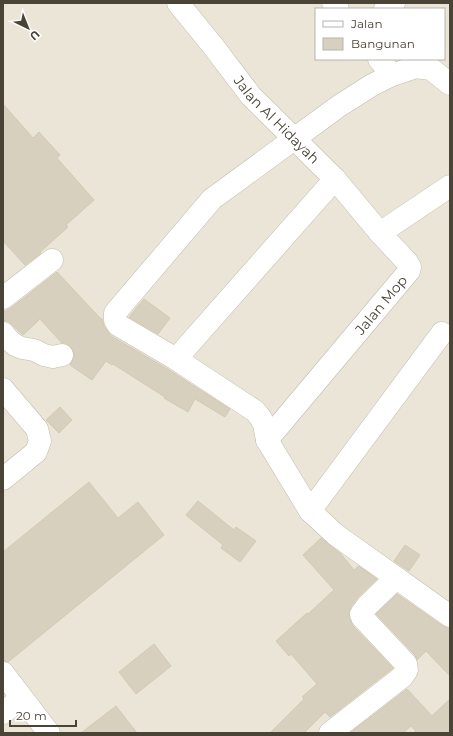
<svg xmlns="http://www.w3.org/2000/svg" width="453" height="736" font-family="Montserrat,sans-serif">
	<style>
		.residential { fill: #eae5d7; fill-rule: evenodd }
		.building { fill: #d8d0be; stroke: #d3c9b1 }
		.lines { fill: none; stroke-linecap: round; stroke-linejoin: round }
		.minor-casing { stroke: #c2bcab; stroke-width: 23 }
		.minor { stroke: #fff; stroke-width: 22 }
		.labels { text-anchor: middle; stroke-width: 3; stroke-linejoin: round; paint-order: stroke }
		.street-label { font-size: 14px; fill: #4a4437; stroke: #fff }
	</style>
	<rect width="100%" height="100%" fill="#f5f3ea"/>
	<!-- residential -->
	<path class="residential" d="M 3,3 L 450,3 L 450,733 L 3,733 ZM 316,9 L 444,9 L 444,59 L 316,59 Z"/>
	<!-- building -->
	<path class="building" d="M 3,104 L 33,138 L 39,132 L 60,155 L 57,158 L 94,200 L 66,225 L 68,227 L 40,252 L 41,253 L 25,265 L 3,241 Z
		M 57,272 L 99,317 L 102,319 L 104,326 L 108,332 L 111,336 L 169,370 L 230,409 L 225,417 L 195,399 L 188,412 L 164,398 L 165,397 L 113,364 L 112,365 L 106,361 L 92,380 L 70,365 L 74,358 L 74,353 L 71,347 L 66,343 L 62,343 L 40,319 L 23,335 L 8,321 L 3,321 L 3,312 L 11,308 Z
		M 144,299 L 170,318 L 158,334 L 129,317 Z
		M 60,407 L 72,420 L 59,433 L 46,420 Z
		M 89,482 L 118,518 L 138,502 L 164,535 L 8,662 L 3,661 L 3,552 Z
		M 198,501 L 234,530 L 236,527 L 256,541 L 240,562 L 221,548 L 223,545 L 186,515 Z
		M 321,538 L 340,553 L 354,570 L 359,566 L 377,579 L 358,597 L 351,606 L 349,612 L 349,618 L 353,626 L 393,668 L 330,717 L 325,712 L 304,733 L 270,733 L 304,699 L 302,697 L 317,684 L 291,654 L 289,656 L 276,641 L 307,613 L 308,614 L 334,590 L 303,555 Z
		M 405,545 L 420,555 L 409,571 L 394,561 Z
		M 397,594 L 443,626 L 450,629 L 450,676 L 426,651 L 417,660 L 415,655 L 376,614 Z
		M 154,644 L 171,666 L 136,694 L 119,672 Z
		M 407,689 L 432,716 L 450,699 L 450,733 L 413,733 L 416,731 L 411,726 L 403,733 L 350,733 Z
		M 116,706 L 137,733 L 81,733 Z"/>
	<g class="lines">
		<defs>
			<g id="minor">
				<path id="s1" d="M 178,3 L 213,46 L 251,96 L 335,179 L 380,233 L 407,262 L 410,267 L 409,271 L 267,440"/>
				<path d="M 333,3 L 338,9"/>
				<path d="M 385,9 L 394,3"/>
				<path d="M 379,59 L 392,75"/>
				<path d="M 335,179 L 176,359 L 255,411 L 260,417 L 264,424 L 267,440 L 310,511 L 442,333"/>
				<path d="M 380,233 L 450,186"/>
				<path d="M 3,298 L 52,260"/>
				<path d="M 3,333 L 8,339 L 15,345 L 22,348 L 34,350 L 44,355 L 53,357 L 62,355"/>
				<path d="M 176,359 L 118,325 L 115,320 L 115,313 L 212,199 L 339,106 L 372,85 L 392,75 L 416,67 L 431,69 L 450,84"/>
				<path d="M 3,389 L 37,429 L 40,441 L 36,452 L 3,479"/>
				<path d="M 310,511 L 336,535 L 450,616"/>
				<path d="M 3,673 L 49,733"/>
				<path d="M 3,713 L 21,698"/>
				<path d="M 330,733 L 402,677 L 407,670 L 406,664 L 362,617 L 361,614 L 367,606 L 396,578"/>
			</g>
		</defs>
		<!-- minor casing -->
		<use href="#minor" class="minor-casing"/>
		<!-- minor -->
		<use href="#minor" class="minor"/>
	</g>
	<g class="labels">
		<!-- street labels -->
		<g class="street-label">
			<text dy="5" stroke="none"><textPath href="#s1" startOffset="153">Jalan Al Hidayah</textPath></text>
			<text transform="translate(381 305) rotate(-50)" y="5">Jalan Mop</text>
		</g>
	</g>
	<!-- border -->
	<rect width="453" height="736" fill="none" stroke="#4a4437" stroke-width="8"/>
	<!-- legend -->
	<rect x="315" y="8" width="130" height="52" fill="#ffffff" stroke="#b7b4af"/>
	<rect x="323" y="21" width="20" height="6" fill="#ffffff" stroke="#b7b4af"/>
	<text x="351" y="28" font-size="12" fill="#4a4437">Jalan</text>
	<rect x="323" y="38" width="20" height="12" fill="#d8d0be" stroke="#b7b4af"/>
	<text x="351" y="48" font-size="12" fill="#4a4437">Bangunan</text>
	<!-- north arrow -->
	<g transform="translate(28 28) rotate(137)" stroke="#ffffff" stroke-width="3" paint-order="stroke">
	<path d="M0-3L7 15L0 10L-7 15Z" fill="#4a4437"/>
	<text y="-6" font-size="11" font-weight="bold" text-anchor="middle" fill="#4a4437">U</text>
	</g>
	<!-- scale -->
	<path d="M10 720v6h66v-6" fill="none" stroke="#4a4437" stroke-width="2"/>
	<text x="16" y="720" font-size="12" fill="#4a4437" stroke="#ffffff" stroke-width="3" paint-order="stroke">20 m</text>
</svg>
